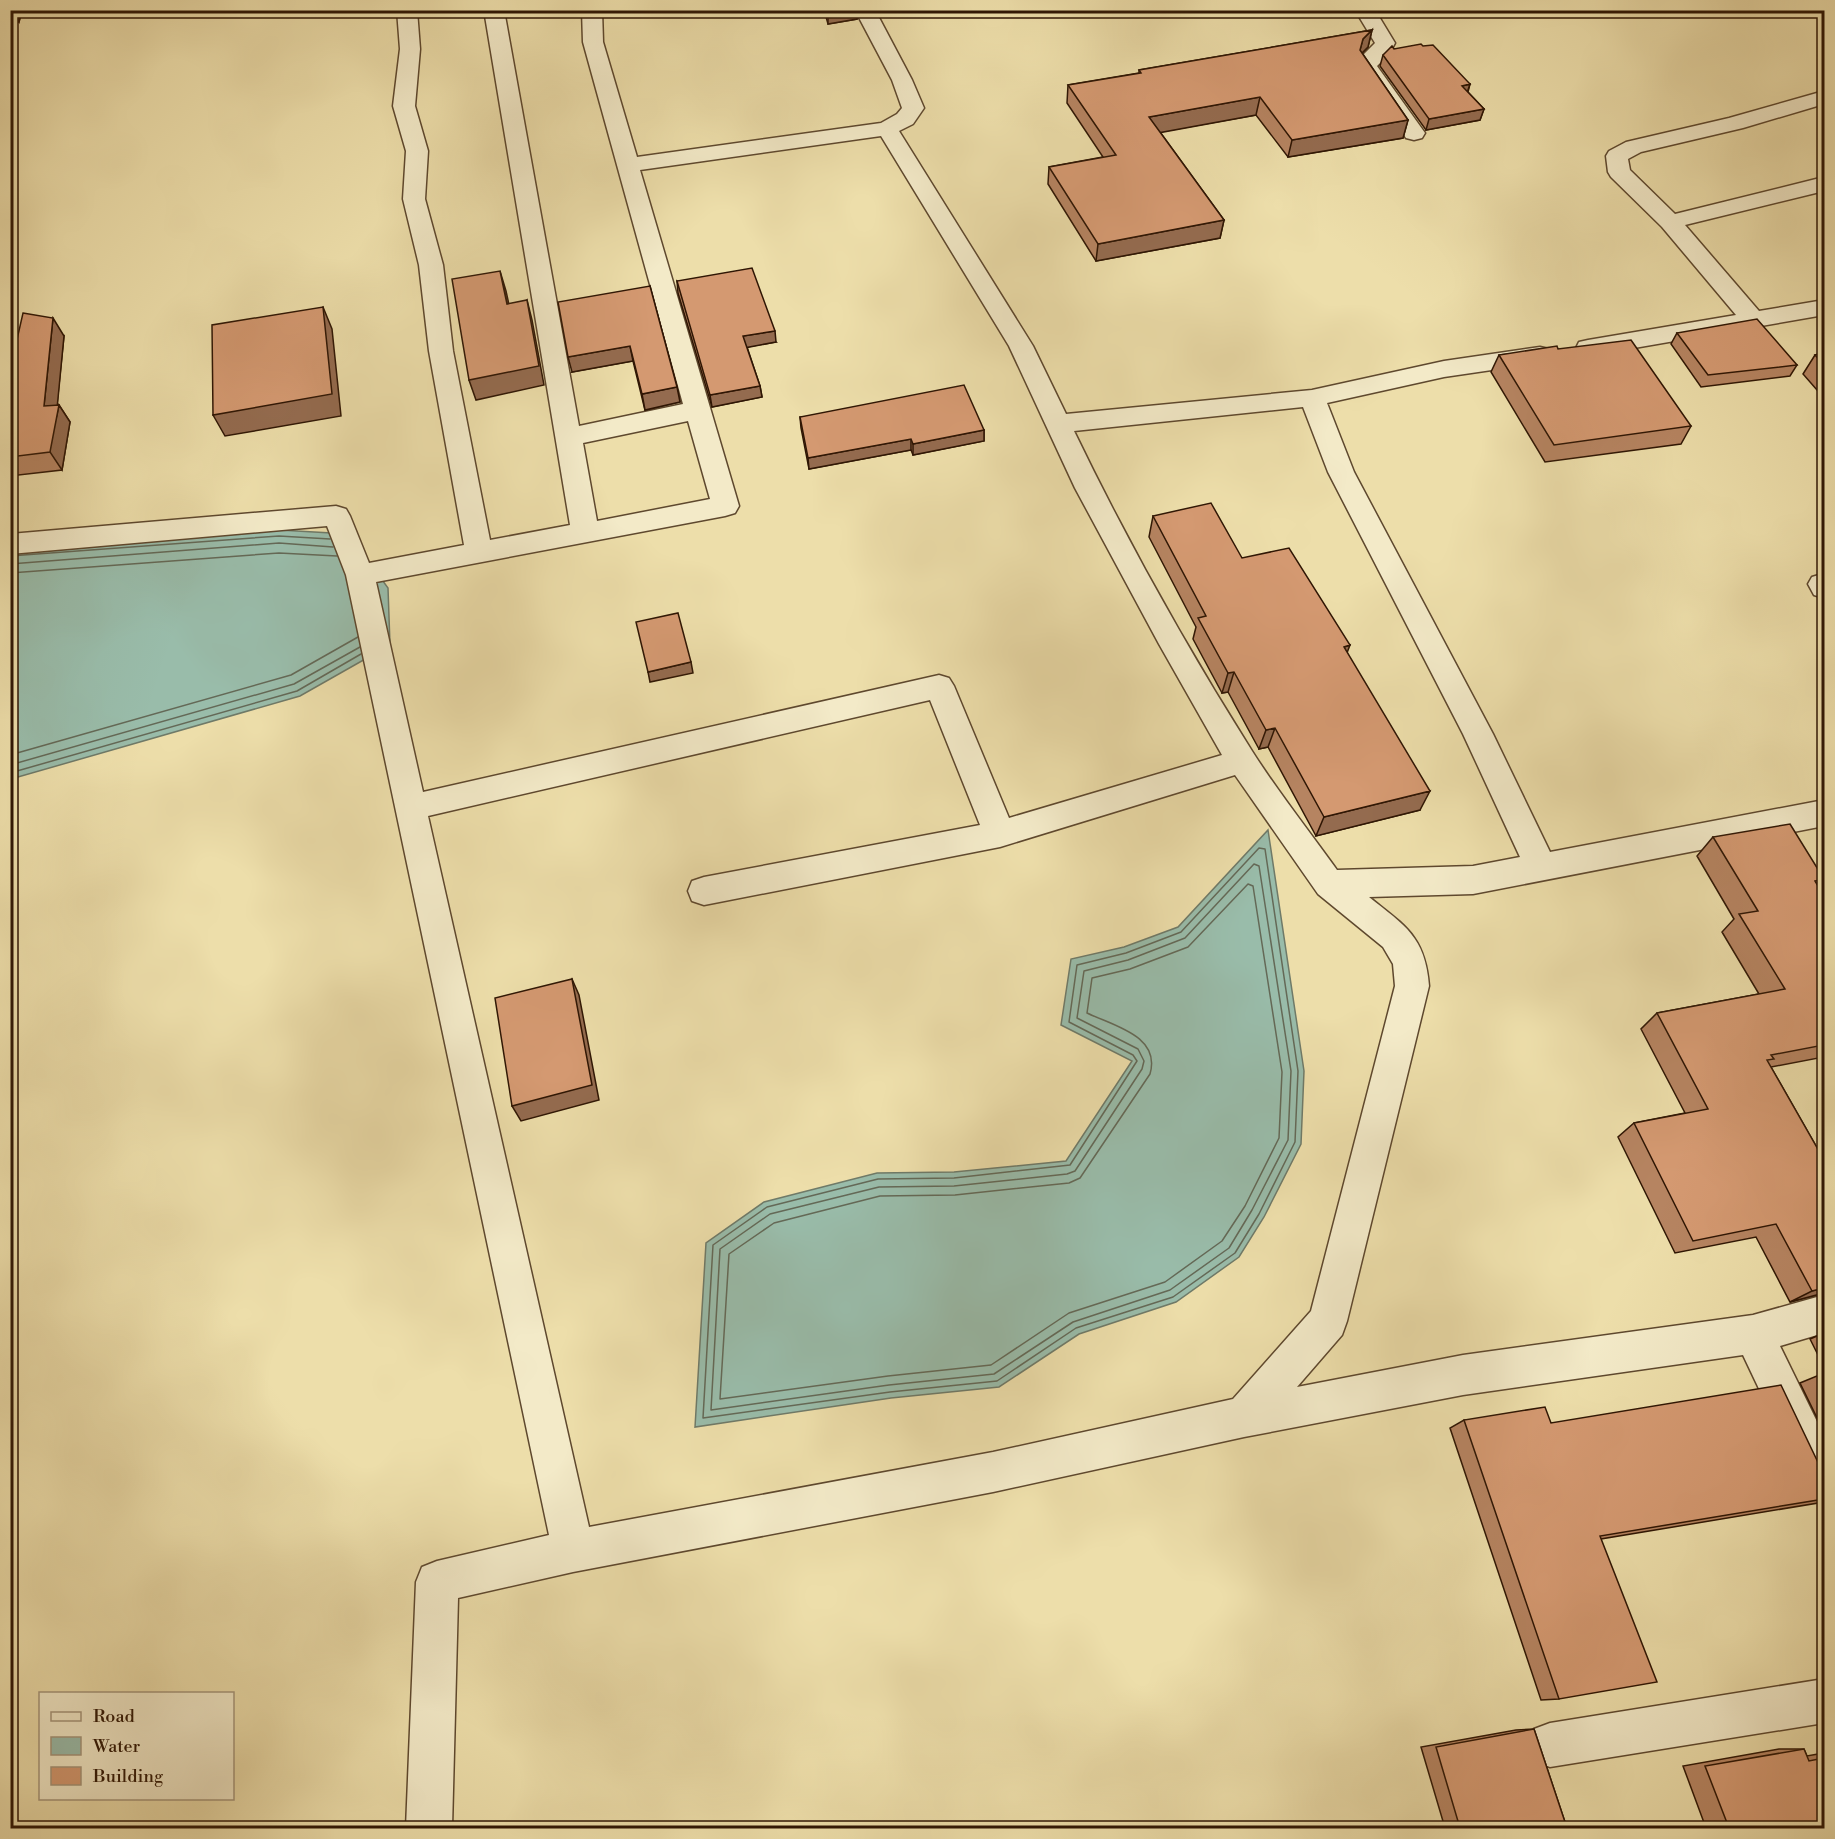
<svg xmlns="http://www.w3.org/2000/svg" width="1835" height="1839" font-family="'Libre Bodoni',serif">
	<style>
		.water { fill: #99bcaa; stroke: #6f7a68; stroke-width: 1.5 }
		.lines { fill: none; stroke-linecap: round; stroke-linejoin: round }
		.shore { stroke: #646957; stroke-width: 1.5 }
		.minor-casing { stroke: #5e482e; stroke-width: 3 }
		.minor { fill: #f3eac8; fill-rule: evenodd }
		.wall { fill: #b68461; stroke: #2f1604; stroke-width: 1.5 }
		.shaded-wall { fill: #946b4f; stroke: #2f1604; stroke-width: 1.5 }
		.building { fill: #d49971; stroke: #2f1604; stroke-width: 1.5 }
	</style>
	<rect width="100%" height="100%" fill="#eddeaa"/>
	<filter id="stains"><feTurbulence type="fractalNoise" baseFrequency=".00333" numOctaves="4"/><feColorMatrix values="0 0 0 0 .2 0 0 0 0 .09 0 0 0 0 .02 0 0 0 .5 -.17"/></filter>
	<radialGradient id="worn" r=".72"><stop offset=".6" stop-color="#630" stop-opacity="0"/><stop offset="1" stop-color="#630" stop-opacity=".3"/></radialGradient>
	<!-- water -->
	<path class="water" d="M 279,530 L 349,534 L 388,588 L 390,645 L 300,696 L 11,779 L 11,550 Z
		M 1268,830 L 1304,1071 L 1301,1144 L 1264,1217 L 1239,1257 L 1176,1302 L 1079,1334 L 999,1387 L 891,1398 L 695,1427 L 706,1243 L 764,1202 L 877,1173 L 954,1172 L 1066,1161 L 1132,1061 L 1061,1025 L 1071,959 L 1124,947 L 1178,927 Z"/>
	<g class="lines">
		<!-- shore -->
		<path class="shore" d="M 10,556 L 279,536 L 330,539
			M 10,564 L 279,543 L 333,547
			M 10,573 L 279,553 L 337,556
			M 10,755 L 291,675 L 358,637
			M 10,765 L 294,684 L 360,647
			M 10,773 L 297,691 L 361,654
			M 1259,848 L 1265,849 L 1298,1071 L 1295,1142 L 1259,1214 L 1235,1253 L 1173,1297 L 1076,1328 L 997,1381 L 890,1392 L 703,1418 L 713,1245 L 767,1207 L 878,1179 L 954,1178 L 1070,1165 L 1137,1061 L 1133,1055 L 1069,1022 L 1077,965 L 1126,953 L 1181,932 Z
			M 1254,864 L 1259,866 L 1291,1071 L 1288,1140 L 1252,1210 L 1229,1248 L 1170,1290 L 1073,1322 L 994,1374 L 889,1385 L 711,1410 L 720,1249 L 770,1214 L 879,1187 L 954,1186 L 1067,1174 L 1075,1171 L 1142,1069 L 1144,1061 L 1138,1049 L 1077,1018 L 1084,971 L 1128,960 L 1185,938 Z
			M 1248,884 L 1253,886 L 1282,1072 L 1279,1138 L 1245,1206 L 1222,1241 L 1165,1282 L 1069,1313 L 991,1365 L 888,1376 L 720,1399 L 729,1254 L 774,1223 L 880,1196 L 955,1195 L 1069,1183 L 1080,1178 L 1150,1074 C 1161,1036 1114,1026 1087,1013 L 1092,978 L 1130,969 L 1188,947 Z"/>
		<defs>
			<path id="minor" d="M 397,10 L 417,10 L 420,49 L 415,106 L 428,151 L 425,199 L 443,265 L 453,351 L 490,540 L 570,525 L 484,10 L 504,10 L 579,426 L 683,404 L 583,42 L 582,10 L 602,10 L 603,42 L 637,157 L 881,123 L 897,114 L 902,108 L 892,80 L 855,10 L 875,10 L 912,80 L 924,108 L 913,124 L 899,131 L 1033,346 L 1066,414 L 1312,390 L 1444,361 L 1540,347 L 1549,349 L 1552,355 L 1549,361 L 1540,363 L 1444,377 L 1327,403 L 1354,472 L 1493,734 L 1550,852 L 1824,800 L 1824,826 L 1473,894 L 1369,897 C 1405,926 1425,936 1429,986 L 1347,1321 L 1342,1335 L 1297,1387 L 1463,1355 L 1753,1315 L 1824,1295 L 1824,1333 L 1780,1346 L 1824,1436 L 1824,1499 L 1809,1494 L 1743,1355 L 1463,1395 L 1244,1437 L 993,1492 L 573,1572 L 458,1598 L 452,1828 L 406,1828 L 416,1582 L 422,1567 L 437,1561 L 549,1535 L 346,575 L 327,526 L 10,554 L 10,534 L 336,506 L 346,509 L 350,516 L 369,563 L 464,545 L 429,351 L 419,265 L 403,199 L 406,151 L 393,106 L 400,49 ZM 881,136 L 1009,346 L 1075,488 L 1159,644 L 1222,755 L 1009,818 L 954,686 L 949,678 L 939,675 L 423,792 L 376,582 L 725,516 L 735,513 L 739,506 L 640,170 ZM 1303,407 L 1328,472 L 1463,734 L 1520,857 L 1473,866 L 1337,870 C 1309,831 1278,792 1252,751 C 1187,648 1127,541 1074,431 ZM 688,421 L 710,499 L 597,521 L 583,443 ZM 930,700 L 980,825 L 704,877 L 692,881 L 688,891 L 692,901 L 704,905 L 1000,847 L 1235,775 L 1318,894 L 1383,947 L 1393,964 L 1395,986 L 1311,1311 L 1233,1399 L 993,1452 L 589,1527 L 428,816 Z
				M 1355,10 L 1375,10 L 1395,43 L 1389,54 L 1377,66 L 1425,133 L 1422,138 L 1414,140 L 1406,138 L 1357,66 L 1361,57 L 1375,43 Z
				M 1824,91 L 1824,104 L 1743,128 L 1641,152 L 1628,159 L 1630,170 L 1675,214 L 1824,177 L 1824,191 L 1685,225 L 1759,311 L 1824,300 L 1824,315 L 1588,356 L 1579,354 L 1576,348 L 1579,342 L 1588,340 L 1736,315 L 1662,227 L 1611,177 L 1608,172 L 1606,156 L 1609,151 L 1626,142 L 1729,118 Z
				M 1822,574 L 1824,574 L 1824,598 L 1814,595 L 1808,584 L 1812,577 Z
				M 1824,1679 L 1824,1723 L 1550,1767 L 1534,1761 L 1528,1745 L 1534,1729 L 1550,1723 Z"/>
		</defs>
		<!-- minor casing -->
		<use href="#minor" class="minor-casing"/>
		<!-- minor -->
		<use href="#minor" class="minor"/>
	</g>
	<!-- wall -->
	<path class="wall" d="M 10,10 L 22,10 L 19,22 L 15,22 L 10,43 Z
		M 824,10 L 857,10 L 857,19 L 828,24 Z
		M 1372,30 L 1368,47 L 1362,53 L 1408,120 L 1403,138 L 1288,157 L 1256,115 L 1160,132 L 1224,220 L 1220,238 L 1096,261 L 1048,184 L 1049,167 L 1103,157 L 1067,103 L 1068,85 L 1139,73 L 1139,70 Z
		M 1394,49 L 1470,84 L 1468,92 L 1484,109 L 1480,120 L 1426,130 L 1380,66 L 1383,55 Z
		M 677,281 L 776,342 L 747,347 L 760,386 L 762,397 L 712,407 L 678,293 Z
		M 650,286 L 677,387 L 680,402 L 645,410 L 633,361 L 572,372 Z
		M 1677,333 L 1797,365 L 1790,376 L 1701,387 L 1671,344 Z
		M 64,336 L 57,405 L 59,405 L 70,422 L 62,470 L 10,476 L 10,370 Z
		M 1558,349 L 1691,426 L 1681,444 L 1545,462 L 1491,372 L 1499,355 Z
		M 1824,353 L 1824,398 L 1803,374 L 1815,355 Z
		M 800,417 L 984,430 L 984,441 L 913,455 L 911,450 L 809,469 L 801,428 Z
		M 1153,516 L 1242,558 L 1347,653 L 1420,810 L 1316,836 L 1268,747 L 1259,749 L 1228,692 L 1222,693 L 1193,639 L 1196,627 L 1149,537 Z
		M 1713,837 L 1824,879 L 1818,885 L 1824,896 L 1824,1057 L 1771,1067 L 1824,1160 L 1824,1293 L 1790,1302 L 1756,1237 L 1675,1253 L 1618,1137 L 1634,1123 L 1685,1113 L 1641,1029 L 1657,1013 L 1759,994 L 1722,932 L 1734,919 L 1697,856 Z
		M 1824,1333 L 1824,1367 L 1810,1339 Z
		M 1824,1373 L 1824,1432 L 1800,1383 Z
		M 1464,1420 L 1551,1423 L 1824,1475 L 1824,1502 L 1601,1539 L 1559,1699 L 1541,1700 L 1450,1428 Z
		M 1534,1729 L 1567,1828 L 1445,1828 L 1421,1747 L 1516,1730 Z
		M 1779,1749 L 1804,1749 L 1807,1756 L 1824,1753 L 1824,1828 L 1706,1828 L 1683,1766 Z"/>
	<!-- shaded-wall -->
	<path class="shaded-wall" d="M 13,10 L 22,10 L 19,22 Z
		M 28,10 L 47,10 L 30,13 Z
		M 828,10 L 857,10 L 857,19 L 828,24 Z
		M 880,10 L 912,10 L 880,15 Z
		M 10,13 L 15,22 L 10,43 Z
		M 1372,30 L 1368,47 L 1359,56 L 1360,50 L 1363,39 Z
		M 1470,84 L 1466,96 L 1462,86 Z
		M 1260,97 L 1256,115 L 1147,135 L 1149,117 Z
		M 1484,109 L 1480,120 L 1426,130 L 1429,119 Z
		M 1408,120 L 1403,138 L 1288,157 L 1292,140 Z
		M 1224,220 L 1220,238 L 1096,261 L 1098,244 Z
		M 10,232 L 13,236 L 10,263 Z
		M 500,271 L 506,291 L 513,323 L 507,304 Z
		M 527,300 L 532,320 L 544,385 L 476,400 L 469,380 Z
		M 323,307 L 332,329 L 341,416 L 225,436 L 213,415 Z
		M 53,318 L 64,336 L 56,419 L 59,405 L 70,422 L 62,470 L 50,452 L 44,406 Z
		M 775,331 L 776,342 L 744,348 L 743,336 Z
		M 630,346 L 633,361 L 572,372 L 568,357 Z
		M 760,386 L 762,397 L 712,407 L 710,395 Z
		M 677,387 L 680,402 L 645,410 L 642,394 Z
		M 984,430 L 984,441 L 913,455 L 913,444 Z
		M 911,439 L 911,450 L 809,469 L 808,458 Z
		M 1350,645 L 1342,666 L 1344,647 Z
		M 691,662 L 693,673 L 650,682 L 648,672 Z
		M 1234,672 L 1228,692 L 1222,693 L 1228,673 Z
		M 1275,728 L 1268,747 L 1259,749 L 1266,730 Z
		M 1430,791 L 1420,810 L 1316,836 L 1324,817 Z
		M 572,979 L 579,995 L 599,1100 L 521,1121 L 512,1106 Z
		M 1824,1288 L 1824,1293 L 1790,1302 L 1812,1291 Z"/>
	<!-- building -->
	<path class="building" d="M 1372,30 L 1363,39 L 1360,50 L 1408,120 L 1292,140 L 1260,97 L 1149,117 L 1224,220 L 1098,244 L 1049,167 L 1116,155 L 1068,85 L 1141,73 L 1139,70 Z
		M 1421,44 L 1423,46 L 1433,45 L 1470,84 L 1462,86 L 1484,109 L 1429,119 L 1383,55 L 1392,46 L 1394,49 Z
		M 752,268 L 775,331 L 743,336 L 760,386 L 710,395 L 677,281 Z
		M 500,271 L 507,304 L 527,300 L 539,366 L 469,380 L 452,279 Z
		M 650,286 L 677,387 L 642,394 L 630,346 L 568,357 L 558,302 Z
		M 323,307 L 332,394 L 213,415 L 212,325 Z
		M 23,313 L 53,318 L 44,406 L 59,405 L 50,452 L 10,457 L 10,370 Z
		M 1757,319 L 1797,365 L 1708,375 L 1677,333 Z
		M 1631,340 L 1691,426 L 1554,445 L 1499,355 L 1557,346 L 1558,349 Z
		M 1824,353 L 1824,365 L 1815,355 Z
		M 964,385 L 984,430 L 913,444 L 911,439 L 808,458 L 800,417 Z
		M 1211,503 L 1242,558 L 1289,548 L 1350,645 L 1344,647 L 1430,791 L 1324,817 L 1275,728 L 1266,730 L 1234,672 L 1228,673 L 1198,618 L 1206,616 L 1153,516 Z
		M 678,613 L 691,662 L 648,672 L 636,622 Z
		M 1790,824 L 1824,879 L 1815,881 L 1824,896 L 1824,1045 L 1771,1055 L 1774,1059 L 1767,1060 L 1824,1160 L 1824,1288 L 1812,1291 L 1776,1224 L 1693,1241 L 1634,1123 L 1708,1109 L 1657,1013 L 1785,989 L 1739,914 L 1758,911 L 1713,837 Z
		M 572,979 L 592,1085 L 512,1106 L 495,998 Z
		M 1781,1385 L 1824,1475 L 1824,1499 L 1600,1536 L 1657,1682 L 1559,1699 L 1464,1420 L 1545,1407 L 1551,1423 Z
		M 1534,1729 L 1567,1828 L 1460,1828 L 1436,1747 Z
		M 1804,1749 L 1809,1761 L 1824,1758 L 1824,1828 L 1729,1828 L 1705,1766 Z"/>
	<!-- margin -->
	<rect width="1835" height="1839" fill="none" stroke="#eddeaa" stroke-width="36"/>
	<rect x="12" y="12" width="1811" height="1815" fill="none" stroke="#2f1604" stroke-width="3"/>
	<rect x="18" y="18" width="1799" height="1803" fill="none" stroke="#2f1604" stroke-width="1.5"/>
	<!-- legend -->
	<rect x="39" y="1692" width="195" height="108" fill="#f3eac8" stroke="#a5957a" stroke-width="1.5"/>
	<rect x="51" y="1712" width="30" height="9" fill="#f3eac8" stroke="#a5957a" stroke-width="1.5"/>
	<text x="93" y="1722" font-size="18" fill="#2f1604">Road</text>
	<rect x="51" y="1737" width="30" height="18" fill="#99bcaa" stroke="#a5957a" stroke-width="1.5"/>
	<text x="93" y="1752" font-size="18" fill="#2f1604">Water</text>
	<rect x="51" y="1767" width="30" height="18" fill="#d49971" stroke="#a5957a" stroke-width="1.5"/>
	<text x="93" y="1782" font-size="18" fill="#2f1604">Building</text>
	<rect width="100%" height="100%" filter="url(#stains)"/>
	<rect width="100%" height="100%" fill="url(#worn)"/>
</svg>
